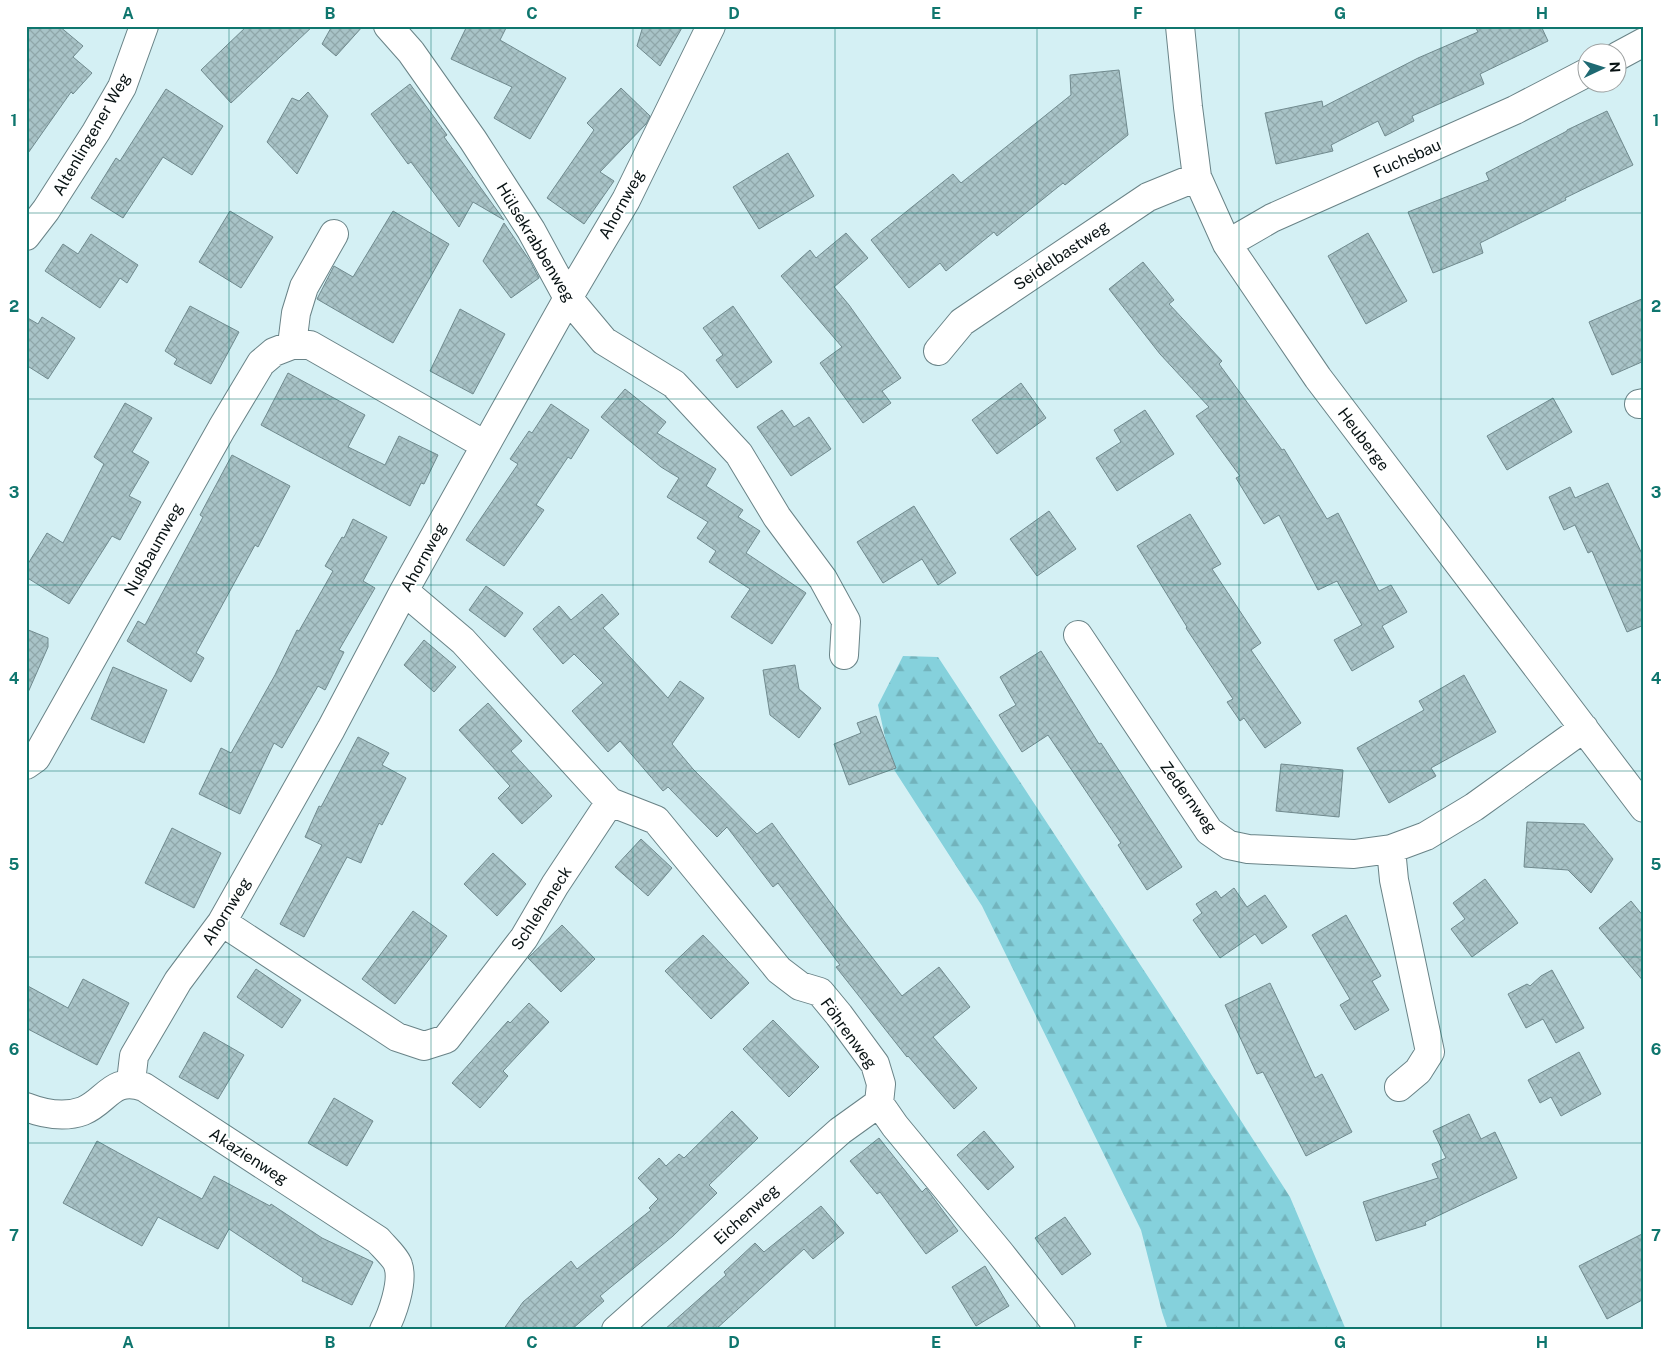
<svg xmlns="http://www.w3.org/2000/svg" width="1670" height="1356" font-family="'Public Sans',sans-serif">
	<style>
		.forest { fill: url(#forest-firs) }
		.building { fill: url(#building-cross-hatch); stroke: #708a8e }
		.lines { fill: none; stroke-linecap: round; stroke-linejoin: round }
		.minor-casing { stroke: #698387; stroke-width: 30 }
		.minor { stroke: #fff; stroke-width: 28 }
		.grid { fill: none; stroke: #0f766e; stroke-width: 1; stroke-opacity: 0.55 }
		.labels { text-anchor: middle; stroke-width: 4; stroke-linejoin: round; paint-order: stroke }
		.street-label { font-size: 16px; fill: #091314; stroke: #fff }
		.neatline { fill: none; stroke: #0f766e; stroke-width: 2 }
		.grid-label { font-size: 16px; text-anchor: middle; font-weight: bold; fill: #0f766e }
	</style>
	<defs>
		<pattern id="forest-firs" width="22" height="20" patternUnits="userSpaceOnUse" patternTransform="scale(1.25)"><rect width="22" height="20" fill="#85d1dc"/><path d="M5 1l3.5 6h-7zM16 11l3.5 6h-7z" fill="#72b3bc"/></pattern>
		<pattern id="building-cross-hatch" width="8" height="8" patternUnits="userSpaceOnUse" patternTransform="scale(1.25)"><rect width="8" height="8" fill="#a8c3c7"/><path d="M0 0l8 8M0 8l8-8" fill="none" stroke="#8fa7aa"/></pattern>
	</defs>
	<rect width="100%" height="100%" fill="#d4f0f4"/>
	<!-- forest -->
	<path class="forest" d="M 903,656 L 938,657 L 1166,1004 L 1290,1197 L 1346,1330 L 1168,1330 L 1162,1312 L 1141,1230 L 982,906 L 891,765 L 878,705 Z"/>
	<!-- building -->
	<path class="building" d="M 26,26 L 59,26 L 83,46 L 73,57 L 92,73 L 73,94 L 71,92 L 26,156 Z
		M 247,26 L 313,26 L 231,103 L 201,70 Z
		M 332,26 L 363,26 L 336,56 L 322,44 Z
		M 467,26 L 507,26 L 500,40 L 566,78 L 530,139 L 494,118 L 512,87 L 451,59 Z
		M 643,26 L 683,26 L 660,66 L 637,46 Z
		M 1475,26 L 1541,26 L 1548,41 L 1480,74 L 1484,84 L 1412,116 L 1414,121 L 1385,136 L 1378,121 L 1331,145 L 1333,151 L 1276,164 L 1265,113 L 1322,101 L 1323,107 L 1418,58 L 1478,32 Z
		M 1119,70 L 1128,135 L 1065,185 L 1063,183 L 997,236 L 994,232 L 946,271 L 940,263 L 909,288 L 871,240 L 953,174 L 961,183 L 1071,95 L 1070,75 Z
		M 410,84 L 447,135 L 444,137 L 504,220 L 473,202 L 459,227 L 411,162 L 408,164 L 371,114 Z
		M 621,88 L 650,116 L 646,124 L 600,172 L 614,181 L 584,224 L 547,198 L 594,130 L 587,123 Z
		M 166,89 L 223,126 L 192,175 L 163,157 L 123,218 L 91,198 L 116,158 L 120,161 Z
		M 308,92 L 328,116 L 297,174 L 267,142 L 292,98 L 299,101 Z
		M 1607,111 L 1633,165 L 1565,198 L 1566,200 L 1480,243 L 1483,253 L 1433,273 L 1408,212 L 1489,180 L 1486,173 L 1567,131 L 1567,130 Z
		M 788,153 L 814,196 L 759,229 L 733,187 Z
		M 230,211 L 273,237 L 241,288 L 199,262 Z
		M 393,211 L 449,244 L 393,343 L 317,299 L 334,266 L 353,277 Z
		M 504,223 L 530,261 L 539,278 L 511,298 L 483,261 Z
		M 846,233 L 868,258 L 834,287 L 849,305 L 901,378 L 882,391 L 891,403 L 863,423 L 820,363 L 842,347 L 781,276 L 810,250 L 816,258 Z
		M 1368,233 L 1407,301 L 1366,324 L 1328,256 Z
		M 91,234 L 138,265 L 127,283 L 120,278 L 100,308 L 45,271 L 63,244 L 78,254 Z
		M 1143,262 L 1174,300 L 1169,304 L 1222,361 L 1219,364 L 1282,450 L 1284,449 L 1327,519 L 1338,513 L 1379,591 L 1391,585 L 1407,612 L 1382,626 L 1394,647 L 1352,671 L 1334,640 L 1362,625 L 1337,581 L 1318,590 L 1279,515 L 1264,524 L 1236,478 L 1240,476 L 1196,416 L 1209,407 L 1160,354 L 1109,289 Z
		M 1644,298 L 1644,361 L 1612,375 L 1589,322 Z
		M 190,306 L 239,332 L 211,384 L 174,364 L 177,359 L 165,351 Z
		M 733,306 L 772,362 L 737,388 L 716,360 L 723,355 L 703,328 Z
		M 460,309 L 505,334 L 473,394 L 430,371 Z
		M 26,317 L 38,324 L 42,317 L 75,338 L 48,379 L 26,365 Z
		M 288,373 L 365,415 L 348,447 L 385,465 L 399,436 L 438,455 L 424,484 L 421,483 L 410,506 L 261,425 Z
		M 1021,383 L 1046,418 L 997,454 L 972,420 Z
		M 625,389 L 666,422 L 657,433 L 716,469 L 706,486 L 743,510 L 738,517 L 760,531 L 746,553 L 806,593 L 772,644 L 731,617 L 750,589 L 709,562 L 716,551 L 697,538 L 708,522 L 667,497 L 679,478 L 661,467 L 601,417 Z
		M 1553,398 L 1572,432 L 1507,470 L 1487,436 Z
		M 125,403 L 152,418 L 132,452 L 149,462 L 129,496 L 141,502 L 120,540 L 112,536 L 69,604 L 26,577 L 26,567 L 47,533 L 63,543 L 104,464 L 94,457 Z
		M 551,404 L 589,430 L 571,459 L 568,457 L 536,505 L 544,510 L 504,566 L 466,540 L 518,464 L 510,459 L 529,431 L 532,433 Z
		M 782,410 L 794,427 L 809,417 L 831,449 L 791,476 L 757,427 Z
		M 1145,410 L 1174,454 L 1117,491 L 1096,458 L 1121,442 L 1114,430 Z
		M 232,455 L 290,486 L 258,547 L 255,545 L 196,653 L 204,658 L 191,682 L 127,641 L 138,621 L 145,625 L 203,517 L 200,515 Z
		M 1608,483 L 1644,558 L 1644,625 L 1627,632 L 1592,551 L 1588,553 L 1575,525 L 1564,530 L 1549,497 L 1570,487 L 1575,498 Z
		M 914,506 L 956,573 L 938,585 L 922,559 L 883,583 L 857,542 Z
		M 1049,511 L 1076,549 L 1037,576 L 1010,539 Z
		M 1190,514 L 1221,564 L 1212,569 L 1261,643 L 1251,650 L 1301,723 L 1265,748 L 1244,718 L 1240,721 L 1227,702 L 1233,699 L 1186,628 L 1187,627 L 1137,546 Z
		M 353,519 L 387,537 L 363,581 L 375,588 L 339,650 L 344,652 L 325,690 L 318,686 L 282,748 L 274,743 L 240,814 L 199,794 L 221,748 L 231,753 L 275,675 L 297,630 L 299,631 L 333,571 L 325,566 L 342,537 L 344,538 Z
		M 486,586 L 523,613 L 505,637 L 469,610 Z
		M 602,594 L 619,614 L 603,628 L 668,698 L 680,681 L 704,698 L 672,744 L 693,769 L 757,834 L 772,823 L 844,921 L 902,996 L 939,967 L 970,1007 L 933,1037 L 977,1088 L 954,1109 L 908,1056 L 907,1057 L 836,967 L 840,965 L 778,883 L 773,887 L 727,827 L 717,837 L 668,787 L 663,791 L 620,741 L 608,752 L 572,711 L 603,683 L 574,654 L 563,664 L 533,629 L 559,606 L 571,620 Z
		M 26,629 L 48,638 L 48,647 L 26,697 Z
		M 424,640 L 456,667 L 434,692 L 404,665 Z
		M 1041,651 L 1099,744 L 1101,743 L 1182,867 L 1147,890 L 1118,845 L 1121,843 L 1048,735 L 1022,752 L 999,715 L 1016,705 L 1000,677 Z
		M 795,665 L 799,689 L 821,708 L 799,738 L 770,715 L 763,670 Z
		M 113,667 L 167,690 L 144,743 L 91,719 Z
		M 1464,675 L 1496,732 L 1431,768 L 1436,776 L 1389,803 L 1357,748 L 1424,710 L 1419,701 Z
		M 488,703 L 522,741 L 511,751 L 552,796 L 522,824 L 498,798 L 510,786 L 459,730 Z
		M 876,716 L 896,768 L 849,785 L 834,744 L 861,733 L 857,723 Z
		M 358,737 L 389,753 L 382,765 L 406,778 L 382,825 L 379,823 L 361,863 L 347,857 L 304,937 L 280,924 L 322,845 L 305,837 L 319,806 L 321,807 Z
		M 1281,764 L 1343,770 L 1339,817 L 1276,811 Z
		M 1527,822 L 1584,824 L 1613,859 L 1591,893 L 1568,870 L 1524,867 Z
		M 172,828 L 221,853 L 194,908 L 145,883 Z
		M 641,839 L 672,868 L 648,896 L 615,867 Z
		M 493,853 L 526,884 L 497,916 L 464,884 Z
		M 1485,879 L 1518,923 L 1472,957 L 1451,929 L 1465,919 L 1453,903 Z
		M 1234,888 L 1247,907 L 1265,895 L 1287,927 L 1262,944 L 1255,934 L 1220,958 L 1193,920 L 1202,913 L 1196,904 L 1216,891 L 1221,898 Z
		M 1631,901 L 1644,917 L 1644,982 L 1599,928 Z
		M 413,911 L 447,936 L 395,1004 L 362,979 Z
		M 1346,915 L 1381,976 L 1372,981 L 1389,1010 L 1355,1030 L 1340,1005 L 1350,999 L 1312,935 Z
		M 562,925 L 595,959 L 561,992 L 528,958 Z
		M 703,935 L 749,983 L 711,1019 L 665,971 Z
		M 256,969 L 301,1000 L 282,1028 L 237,997 Z
		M 1552,970 L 1584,1028 L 1556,1043 L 1543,1019 L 1526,1028 L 1508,994 L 1527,984 L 1530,986 L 1541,976 Z
		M 83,979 L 129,1003 L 97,1065 L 26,1028 L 26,985 L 68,1008 Z
		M 1270,983 L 1315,1078 L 1322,1074 L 1352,1132 L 1306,1156 L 1263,1072 L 1257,1074 L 1225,1005 Z
		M 529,1003 L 549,1022 L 503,1071 L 508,1076 L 480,1108 L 452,1083 L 508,1021 L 510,1023 Z
		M 773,1020 L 819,1067 L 789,1097 L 743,1049 Z
		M 204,1032 L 244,1055 L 218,1099 L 179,1077 Z
		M 1579,1052 L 1601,1094 L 1561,1116 L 1551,1097 L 1540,1103 L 1528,1080 Z
		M 334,1098 L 373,1121 L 347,1166 L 308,1143 Z
		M 732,1111 L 758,1138 L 709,1185 L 717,1193 L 673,1236 L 600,1296 L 604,1301 L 571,1330 L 503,1330 L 523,1302 L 571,1261 L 577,1269 L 651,1210 L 649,1208 L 658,1199 L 638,1178 L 659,1158 L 666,1166 L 679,1154 L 684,1158 Z
		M 1469,1114 L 1481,1139 L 1495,1132 L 1517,1178 L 1425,1222 L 1426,1225 L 1376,1241 L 1363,1202 L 1438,1178 L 1432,1164 L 1446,1158 L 1433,1131 Z
		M 984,1131 L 1014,1167 L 988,1190 L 957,1155 Z
		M 879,1138 L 922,1192 L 926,1188 L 958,1231 L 926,1254 L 880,1192 L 877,1194 L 850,1161 Z
		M 97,1141 L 202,1199 L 214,1176 L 270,1206 L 271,1204 L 322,1238 L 373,1262 L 352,1305 L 302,1281 L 303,1278 L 229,1229 L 218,1249 L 158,1217 L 142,1246 L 63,1203 Z
		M 821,1206 L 844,1233 L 813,1259 L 804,1249 L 715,1330 L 664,1330 L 726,1275 L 724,1272 L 755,1243 L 764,1252 Z
		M 1065,1217 L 1091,1254 L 1062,1275 L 1035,1238 Z
		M 1644,1233 L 1644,1299 L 1607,1319 L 1579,1266 Z
		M 985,1266 L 1009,1306 L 976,1326 L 952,1287 Z"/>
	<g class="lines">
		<defs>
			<path id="minor" d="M 388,26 L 411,52 L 473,140 L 531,230 L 568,298 L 604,341 L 674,384 L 739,454 L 777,517 L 823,579 L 846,621 L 844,655
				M 1180,26 L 1188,107 L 1197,177 L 1227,244 L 1318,378 L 1644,808
				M 1618,56 L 1644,42
				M 26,236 L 46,210 L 96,132 L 122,87 L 144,26
				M 1227,244 L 1272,218 L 1515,110 L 1588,72
				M 292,345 L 296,313 L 304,287 L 334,234
				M 938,351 L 962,322 L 1148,197 L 1197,177
				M 1639,404 L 1644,403
				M 404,591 L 463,641 L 610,802 L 656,820 L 779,970 L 800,986 L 820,992 L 839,1015 L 875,1064 L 881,1084 L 879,1103 L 895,1126 L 1000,1253 L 1061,1330
				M 1078,635 L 1209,831 L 1229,845 L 1248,849 L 1354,854 L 1391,849 L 1426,836 L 1474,807 L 1584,728
				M 26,765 L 36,758 L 222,428 L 261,363 L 274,352 L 292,345 L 310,345 L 485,445
				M 1391,849 L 1394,880 L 1430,1052 L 1418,1071 L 1399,1087
				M 222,922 L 397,1037 L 424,1046 L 446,1039 L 524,938 L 555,885 L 610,802
				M 133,1083 L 132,1073 L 134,1056 L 178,981 L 222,922 L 331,729 L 404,591 L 568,298 L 626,200 L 711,26
				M 26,1107 C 44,1114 64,1118 83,1111 C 107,1101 112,1076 144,1087 L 378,1240 C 383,1246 396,1258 398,1265 C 404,1282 392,1315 384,1330
				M 616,1330 L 840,1131 L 879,1103"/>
		</defs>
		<!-- minor casing -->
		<use href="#minor" class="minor-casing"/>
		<!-- minor -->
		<use href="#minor" class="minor"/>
	</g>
	<!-- grid -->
	<path class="grid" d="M 229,26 L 229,1330M 431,26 L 431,1330M 633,26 L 633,1330M 835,26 L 835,1330M 1037,26 L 1037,1330M 1239,26 L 1239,1330M 1441,26 L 1441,1330M 26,213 L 1644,213M 26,399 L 1644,399M 26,585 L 1644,585M 26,771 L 1644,771M 26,957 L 1644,957M 26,1143 L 1644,1143"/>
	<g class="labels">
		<!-- street labels -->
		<g class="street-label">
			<text transform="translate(91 134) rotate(-60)" y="6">Altenlingener Weg</text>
			<text transform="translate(1407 158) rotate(-24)" y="6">Fuchsbau</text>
			<text transform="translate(621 204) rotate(-61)" y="6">Ahornweg</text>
			<text transform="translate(536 242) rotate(59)" y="6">Hülsekrabbenweg</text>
			<text transform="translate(1061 255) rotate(-34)" y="6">Seidelbastweg</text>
			<text transform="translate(1364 439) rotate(53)" y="6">Heuberge</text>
			<text transform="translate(153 549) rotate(-61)" y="6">Nußbaumweg</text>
			<text transform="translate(423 557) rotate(-61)" y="6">Ahornweg</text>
			<text transform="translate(1189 797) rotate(54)" y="6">Zedernweg</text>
			<text transform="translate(541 908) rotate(-57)" y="6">Schleheneck</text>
			<text transform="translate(226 911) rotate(-58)" y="6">Ahornweg</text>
			<text transform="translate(849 1033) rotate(54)" y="6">Föhrenweg</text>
			<text transform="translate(249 1156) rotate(33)" y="6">Akazienweg</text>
			<text transform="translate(746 1214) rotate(-42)" y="6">Eichenweg</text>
		</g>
	</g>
	<!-- border -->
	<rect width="1670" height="1356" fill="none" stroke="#ffffff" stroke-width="55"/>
	<!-- north arrow -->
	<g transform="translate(1602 68) rotate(86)"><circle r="24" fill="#ffffff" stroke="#9da1a1"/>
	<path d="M0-4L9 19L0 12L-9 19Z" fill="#1e6972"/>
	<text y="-8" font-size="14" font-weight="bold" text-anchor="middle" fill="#091314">N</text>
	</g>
	<rect x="28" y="28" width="1614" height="1300" class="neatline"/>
	<g class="grid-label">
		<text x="128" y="19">A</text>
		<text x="330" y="19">B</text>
		<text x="532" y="19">C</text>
		<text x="734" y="19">D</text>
		<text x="936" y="19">E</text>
		<text x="1138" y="19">F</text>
		<text x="1340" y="19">G</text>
		<text x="1542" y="19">H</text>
		<text x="14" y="126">1</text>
		<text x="1656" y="126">1</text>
		<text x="14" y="312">2</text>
		<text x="1656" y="312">2</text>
		<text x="14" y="498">3</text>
		<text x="1656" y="498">3</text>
		<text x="14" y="684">4</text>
		<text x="1656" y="684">4</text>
		<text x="14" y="870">5</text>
		<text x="1656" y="870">5</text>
		<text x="14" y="1055">6</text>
		<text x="1656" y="1055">6</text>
		<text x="14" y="1241">7</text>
		<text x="1656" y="1241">7</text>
		<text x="128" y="1348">A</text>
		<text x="330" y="1348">B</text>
		<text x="532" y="1348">C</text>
		<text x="734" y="1348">D</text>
		<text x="936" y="1348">E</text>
		<text x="1138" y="1348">F</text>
		<text x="1340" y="1348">G</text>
		<text x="1542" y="1348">H</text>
	</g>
</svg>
